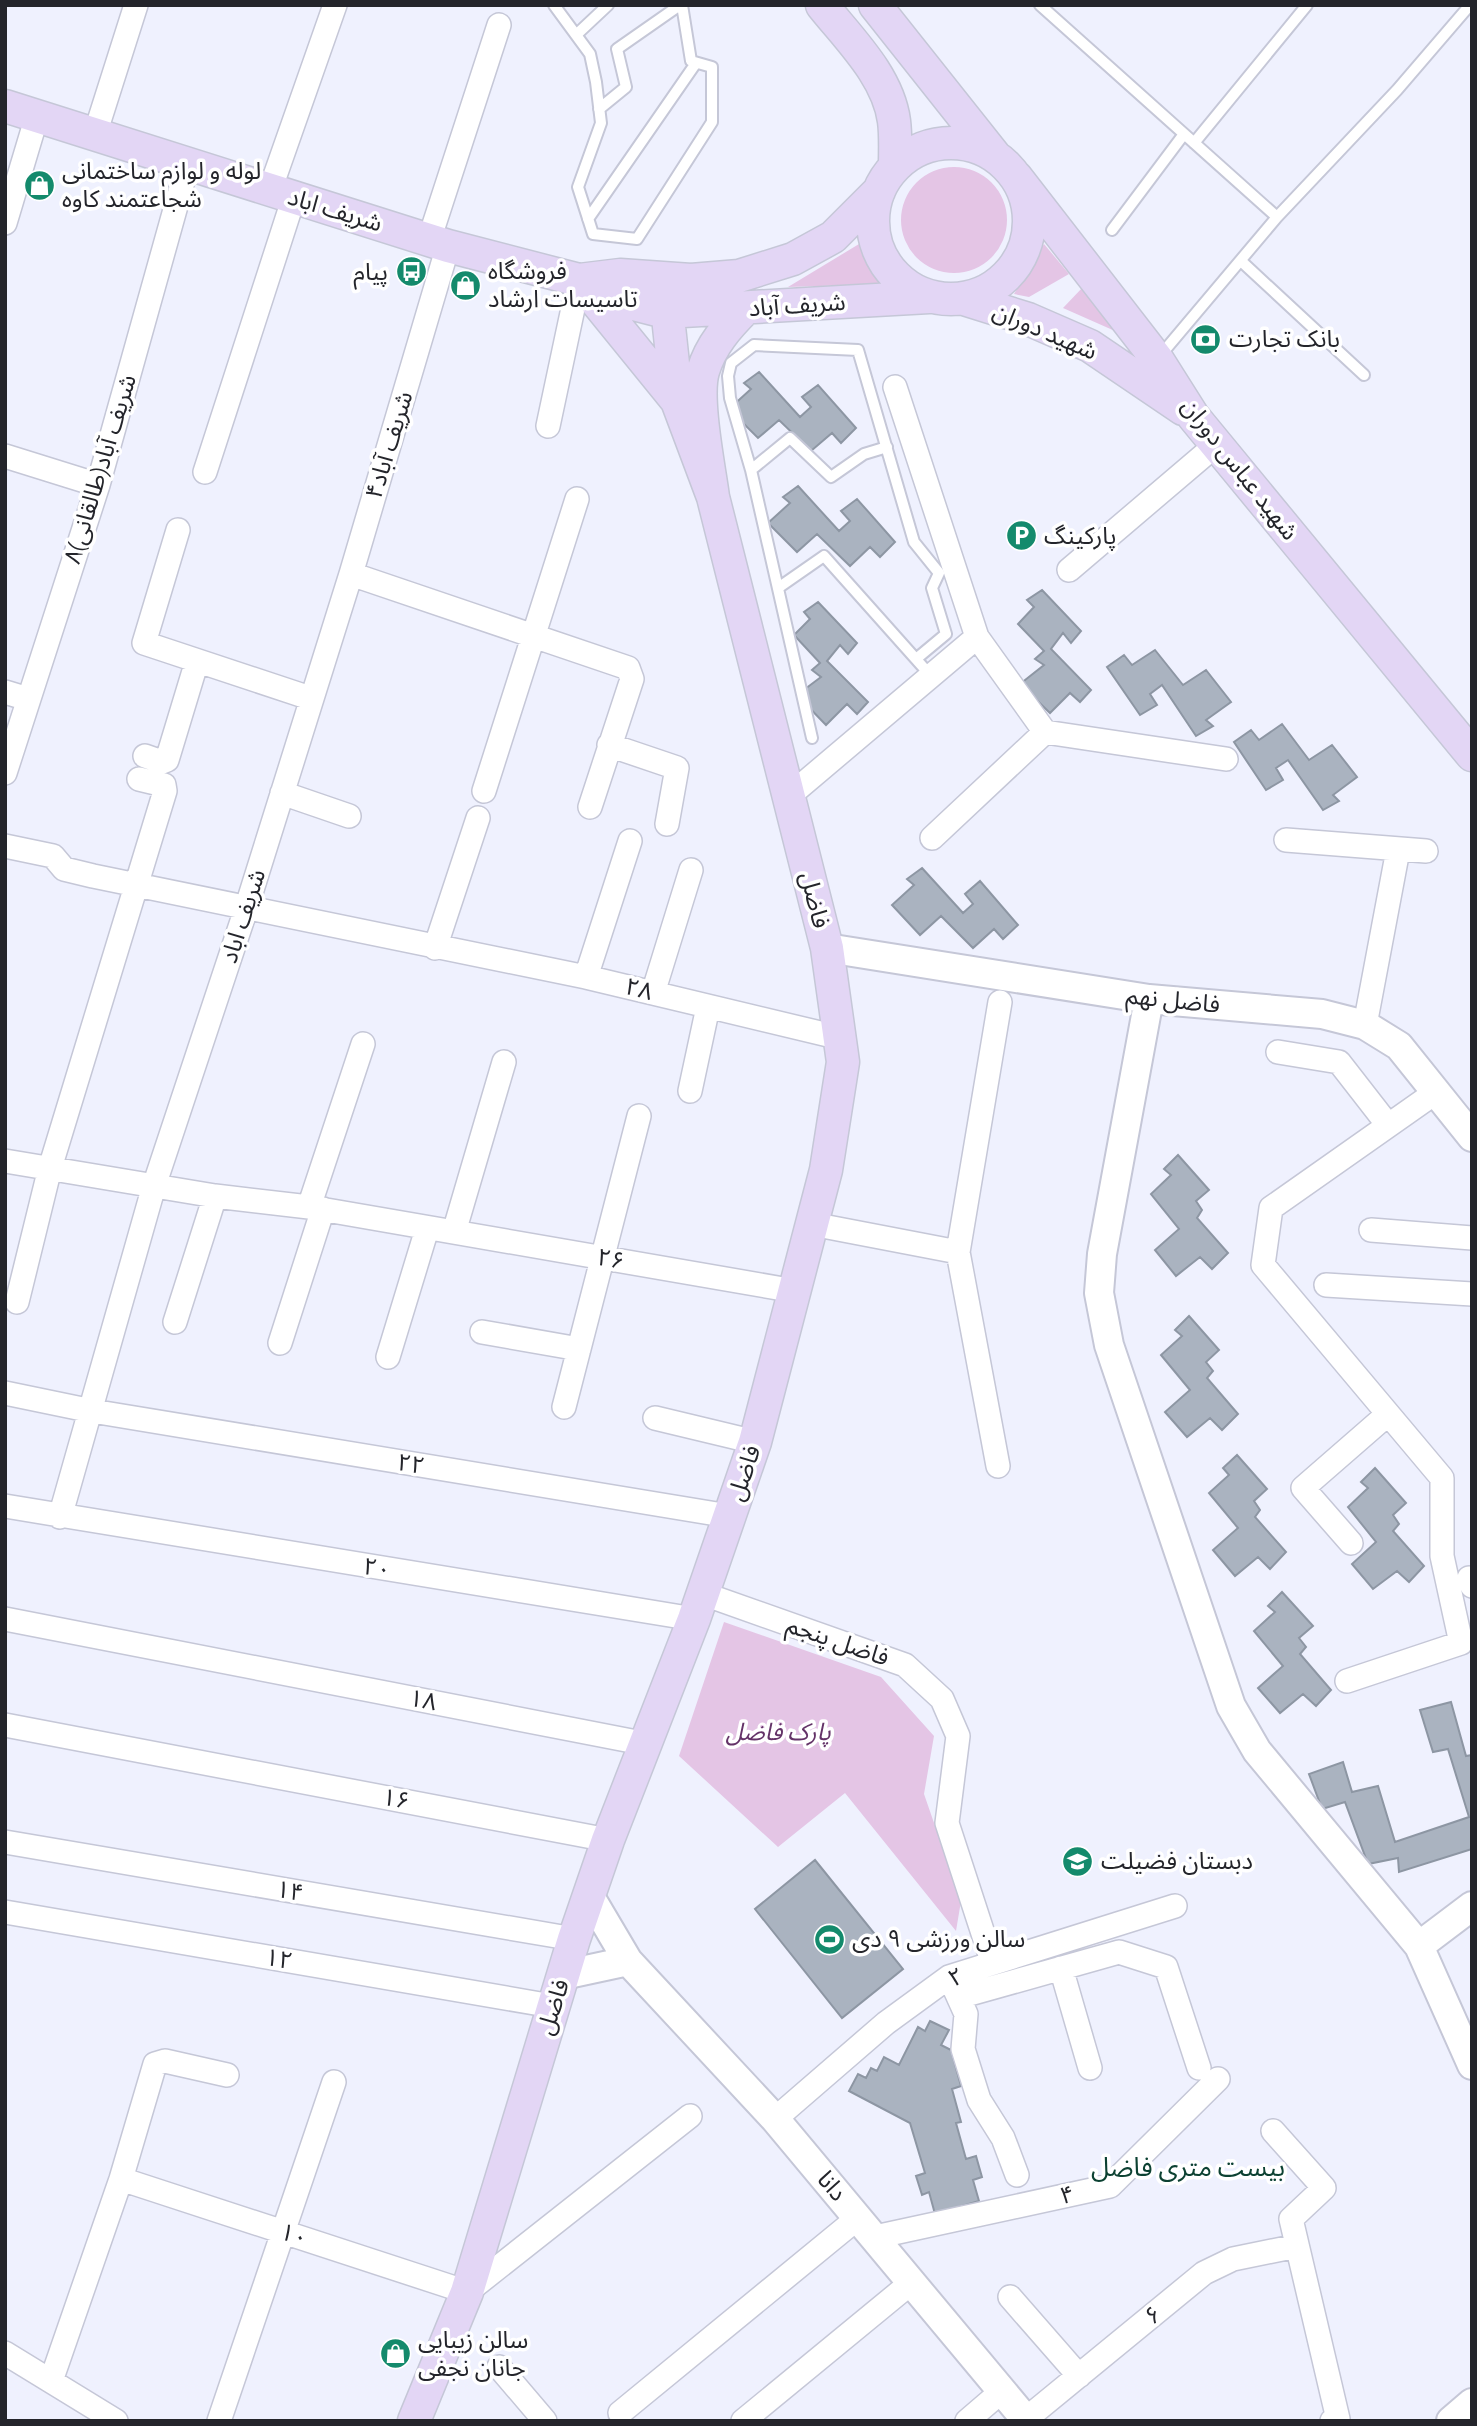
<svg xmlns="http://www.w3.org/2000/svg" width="1477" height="2426" font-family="'Zilla Slab','Noto Sans Arabic',serif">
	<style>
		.green { fill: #e4c5e5 }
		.building { fill: #aab3c0; stroke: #8d96a3; stroke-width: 2 }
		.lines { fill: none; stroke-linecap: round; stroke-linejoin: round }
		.service-casing { stroke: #c5c7d7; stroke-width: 14 }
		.minor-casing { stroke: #c5c7d7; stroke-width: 26 }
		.tertiary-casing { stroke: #c5c7d7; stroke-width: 32 }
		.secondary-casing { stroke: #c5c7d7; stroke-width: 35 }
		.service { stroke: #fff; stroke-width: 10 }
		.minor { stroke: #fff; stroke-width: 23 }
		.tertiary { stroke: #fff; stroke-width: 28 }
		.secondary { stroke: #e3d6f5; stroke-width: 32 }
		.labels { text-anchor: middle; stroke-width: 7; stroke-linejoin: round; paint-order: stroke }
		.poi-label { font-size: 24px; fill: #24252b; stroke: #fff; text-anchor: start }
		.street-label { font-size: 24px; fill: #24252b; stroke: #fff }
		.park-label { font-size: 24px; font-style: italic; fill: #643368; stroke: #fff }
		.neighbourhood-label { font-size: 26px; fill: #0c4132; stroke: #fff }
	</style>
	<rect width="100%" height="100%" fill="#eff1fe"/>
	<!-- green -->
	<path class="green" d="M901 220a53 53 0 1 1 106 0a53 53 0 1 1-106 0Z
		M 864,241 L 886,284 L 788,287 Z
		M 1044,244 L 1069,274 L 1029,297 L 1014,294 Z
		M 1083,287 L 1124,335 L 1063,308 Z
		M 724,1622 L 881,1677 L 934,1736 L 924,1794 L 961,1901 L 956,1931 L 845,1793 L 778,1847 L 679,1756 Z"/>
	<!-- building -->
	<path class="building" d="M 759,372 L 800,417 L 811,407 L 802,397 L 818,385 L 856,428 L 841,443 L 832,433 L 811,451 L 779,420 L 758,438 L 729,409 L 751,389 L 744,383 Z
		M 798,486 L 839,531 L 850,521 L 841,511 L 857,499 L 895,542 L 880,557 L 870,547 L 850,566 L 817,534 L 797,552 L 768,523 L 790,503 L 783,497 Z
		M 1042,590 L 1081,631 L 1071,643 L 1063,633 L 1051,649 L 1091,690 L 1080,702 L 1070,693 L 1050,713 L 1020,684 L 1044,665 L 1035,659 L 1044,651 L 1018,624 L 1034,607 L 1027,600 Z
		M 818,602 L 857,643 L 848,654 L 840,645 L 827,661 L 868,702 L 857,714 L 847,704 L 826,725 L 797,695 L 821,677 L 812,670 L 820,663 L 794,635 L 810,619 L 804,612 Z
		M 1155,650 L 1183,685 L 1206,670 L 1231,702 L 1206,720 L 1213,726 L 1196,736 L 1162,685 L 1150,694 L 1157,705 L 1140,715 L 1107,667 L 1124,655 L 1132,665 Z
		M 1282,724 L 1309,760 L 1332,745 L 1357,777 L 1333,795 L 1339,801 L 1323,810 L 1288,760 L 1276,768 L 1283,780 L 1266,790 L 1234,742 L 1251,730 L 1259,740 Z
		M 922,868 L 963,913 L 973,904 L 965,894 L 980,881 L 1018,925 L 1003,939 L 994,929 L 973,948 L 941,916 L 920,935 L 892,905 L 914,885 L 907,879 Z
		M 1178,1155 L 1209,1190 L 1196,1201 L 1202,1210 L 1197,1218 L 1228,1253 L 1212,1269 L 1200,1257 L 1176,1276 L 1155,1250 L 1179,1229 L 1151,1194 L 1171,1175 L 1164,1169 Z
		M 1189,1316 L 1219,1350 L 1206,1362 L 1213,1371 L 1207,1378 L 1238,1414 L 1222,1430 L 1210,1418 L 1187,1437 L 1165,1412 L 1190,1390 L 1161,1355 L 1182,1336 L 1175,1330 Z
		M 1237,1455 L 1267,1489 L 1254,1501 L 1260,1510 L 1255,1517 L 1286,1552 L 1270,1569 L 1258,1557 L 1235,1576 L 1213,1550 L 1238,1528 L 1209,1493 L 1229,1475 L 1223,1468 Z
		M 1375,1468 L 1406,1503 L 1393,1515 L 1399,1524 L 1393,1531 L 1424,1566 L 1409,1582 L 1397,1571 L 1373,1589 L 1352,1564 L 1376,1542 L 1348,1507 L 1368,1488 L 1361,1482 Z
		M 1282,1592 L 1313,1626 L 1299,1638 L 1306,1647 L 1300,1654 L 1331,1690 L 1316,1706 L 1303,1694 L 1280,1713 L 1258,1688 L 1283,1666 L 1254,1631 L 1275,1612 L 1268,1606 Z
		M 1451,1702 L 1466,1756 L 1472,1755 L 1472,1849 L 1399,1872 L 1398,1858 L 1368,1864 L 1345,1802 L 1322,1809 L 1309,1774 L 1343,1762 L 1352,1792 L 1378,1786 L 1395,1842 L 1469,1817 L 1448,1749 L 1433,1752 L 1420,1710 Z
		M 815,1860 L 903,1969 L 842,2018 L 755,1909 Z
		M 930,2021 L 949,2030 L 941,2045 L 951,2050 L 961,2086 L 952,2089 L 961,2122 L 956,2123 L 966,2159 L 976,2156 L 982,2177 L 973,2180 L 979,2201 L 935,2214 L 929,2192 L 922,2195 L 916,2176 L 925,2173 L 910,2123 L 849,2091 L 858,2074 L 866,2078 L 871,2068 L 877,2071 L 884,2057 L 899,2065 L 918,2027 L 925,2031 Z"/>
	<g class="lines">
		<defs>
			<path id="service" d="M 554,5 L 590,54 L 596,82 L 601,123 L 578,187 L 593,234 L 637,239 L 712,122 L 712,67 L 691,61 L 682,5
				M 1040,5 L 1277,217 L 1159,357
				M 576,35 L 608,5
				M 599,109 L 626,87 L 617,49 L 680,5
				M 1194,143 L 1307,5
				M 1277,217 L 1397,90 L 1470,5
				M 588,219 L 696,63
				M 1112,230 L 1184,134
				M 1241,261 L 1364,375
				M 751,470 L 790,438 L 831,477 L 864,454 L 887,447
				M 778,588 L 824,556 L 931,676
				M 812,738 L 751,470 L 730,398 L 728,376 L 731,363 L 754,345 L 858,350 L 914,542 L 939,573 L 932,588 L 946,634 L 916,659"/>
			<path id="minor" d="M 95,134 L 136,5
				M 270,190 L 335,5
				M 5,223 L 37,116
				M 429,240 L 499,25
				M 895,387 L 977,637 L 1045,732 L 1226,759
				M 548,426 L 579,280
				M 5,456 L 98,485
				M 205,472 L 294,197
				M 178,530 L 144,643 L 310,698
				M 1069,570 L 1217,444
				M 351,574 L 628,668 L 632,679 L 590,807
				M 5,692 L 28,699
				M 609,745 L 677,768 L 667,824
				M 145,756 L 162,762 L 167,760 L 197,661
				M 5,773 L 98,485 L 188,163
				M 484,791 L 577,499
				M 282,793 L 349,816
				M 789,796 L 977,637
				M 932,838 L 1045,732
				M 1286,840 L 1426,851
				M 5,846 L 53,856 L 64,869 L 93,876 L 586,977 L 841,1038
				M 435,948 L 478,818
				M 586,977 L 630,841
				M 653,993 L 691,870
				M 1365,1025 L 1398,850
				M 1278,1052 L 1339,1062 L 1388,1125
				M 690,1091 L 708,1007
				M 5,1161 L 215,1196 L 309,1207 L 795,1291
				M 309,1207 L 363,1044
				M 812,1224 L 958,1252
				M 1371,1230 L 1472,1238
				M 454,1232 L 504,1062
				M 1326,1285 L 1472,1294
				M 17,1302 L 50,1168 L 165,791 L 164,785 L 139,779
				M 175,1322 L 215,1196
				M 482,1332 L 579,1349
				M 280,1343 L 323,1209
				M 388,1357 L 427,1229
				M 5,1393 L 92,1411 L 729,1516
				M 564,1407 L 639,1116
				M 655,1418 L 755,1442
				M 998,1466 L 958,1252 L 1000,1002
				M 5,1506 L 694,1619
				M 60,1517 L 154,1186 L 246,909 L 351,574 L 448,246
				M 1351,1543 L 1303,1488 L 1388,1414
				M 1469,1578 L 1472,1586
				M 704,1594 L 905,1665 L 942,1699 L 958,1736 L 947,1823 L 992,1961
				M 5,1619 L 647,1744
				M 1347,1681 L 1461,1643 L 1442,1556 L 1442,1478 L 1263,1265 L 1271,1208 L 1436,1092
				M 5,1725 L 608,1840
				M 5,1842 L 574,1939
				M 5,1912 L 552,2006
				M 1061,1968 L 1090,2068
				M 952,1983 L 966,2014 L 963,2049 L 979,2100 L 1003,2138 L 1017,2175
				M 959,1997 L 1119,1952 L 1166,1967 L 1199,2068
				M 775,2119 L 886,2023 L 949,1977 L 1175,1906
				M 1273,2131 L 1324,2188 L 1291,2219 L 1338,2419 L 1332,2421
				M 121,2179 L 467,2292 L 690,2116
				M 875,2237 L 1110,2186 L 1218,2079
				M 1010,2297 L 1079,2376
				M 5,2353 L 116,2421
				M 499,2367 L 545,2421
				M 51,2381 L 121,2179 L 155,2064 L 165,2061 L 227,2075
				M 620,2413 L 859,2217
				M 1026,2419 L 1204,2273 L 1233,2259 L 1297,2246
				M 219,2421 L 334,2082
				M 743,2421 L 912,2282
				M 967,2421 L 1002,2391"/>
			<path id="tertiary" d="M 827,948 L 1149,999 L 1322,1014 L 1365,1025 L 1399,1046 L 1472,1137
				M 1149,999 L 1102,1254 L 1099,1293 L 1109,1345 L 1231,1706 L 1257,1751 L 1419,1946 L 1472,2065
				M 589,1895 L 628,1961 L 775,2119 L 1027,2421
				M 1419,1946 L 1472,1906
				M 563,1975 L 628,1961
				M 1451,2421 L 1472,2403"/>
			<path id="secondary" d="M 822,5 C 849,39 888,76 894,121 C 896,136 895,151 895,166
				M 875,5 L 994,155
				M 5,106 L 448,246 L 579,280 L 618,300 L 665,312 L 929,297
				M873 221a78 78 0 1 1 156 0a78 78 0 1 1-156 0Z
				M 1016,177 L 1157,359 L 1193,416 L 1472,755
				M 579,280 L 620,275 L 691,280 L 739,276 L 793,259 L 833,237 L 879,191
				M 664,280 L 677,401 L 713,497 C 709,467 695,398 703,371 C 711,345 727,327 746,308
				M 586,289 L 677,401
				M 964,299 L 1028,319 L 1090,346 L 1183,409
				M 414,2421 L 467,2292 L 574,1939 L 608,1840 L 694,1619 L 755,1442 L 826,1170 L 843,1062 L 827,948 L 713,497"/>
		</defs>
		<!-- service casing -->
		<use href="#service" class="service-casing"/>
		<!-- minor casing -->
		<use href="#minor" class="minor-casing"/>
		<!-- tertiary casing -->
		<use href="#tertiary" class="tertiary-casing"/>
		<!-- secondary casing -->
		<use href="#secondary" class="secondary-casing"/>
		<!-- service -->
		<use href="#service" class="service"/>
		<!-- minor -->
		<use href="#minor" class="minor"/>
		<!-- tertiary -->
		<use href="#tertiary" class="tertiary"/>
		<!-- secondary -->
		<use href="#secondary" class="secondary"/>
	</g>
	<!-- icons -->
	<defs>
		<symbol id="shop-disc" viewBox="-11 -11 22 22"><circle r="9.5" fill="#148a6c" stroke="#fff"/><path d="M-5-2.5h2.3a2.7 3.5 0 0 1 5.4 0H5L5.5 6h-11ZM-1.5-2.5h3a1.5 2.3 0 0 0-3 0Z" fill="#fff"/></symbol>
		<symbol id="bus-disc" viewBox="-11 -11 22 22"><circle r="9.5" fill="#148a6c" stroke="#fff"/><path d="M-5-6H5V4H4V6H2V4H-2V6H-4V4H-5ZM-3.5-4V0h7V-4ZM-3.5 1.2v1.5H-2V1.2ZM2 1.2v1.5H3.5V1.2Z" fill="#fff"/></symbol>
		<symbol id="bank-disc" viewBox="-11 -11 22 22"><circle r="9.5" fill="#148a6c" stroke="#fff"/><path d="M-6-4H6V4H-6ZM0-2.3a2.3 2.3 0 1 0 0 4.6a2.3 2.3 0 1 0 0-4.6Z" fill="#fff"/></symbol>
		<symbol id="parking-disc" viewBox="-11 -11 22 22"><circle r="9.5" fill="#148a6c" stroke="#fff"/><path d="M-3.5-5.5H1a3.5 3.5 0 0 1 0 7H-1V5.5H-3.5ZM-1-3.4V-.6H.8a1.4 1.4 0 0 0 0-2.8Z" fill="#fff"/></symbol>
		<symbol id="school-disc" viewBox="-11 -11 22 22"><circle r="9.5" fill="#148a6c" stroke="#fff"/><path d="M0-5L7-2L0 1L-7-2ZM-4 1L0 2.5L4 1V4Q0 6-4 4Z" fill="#fff"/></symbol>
		<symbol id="stadium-disc" viewBox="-11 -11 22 22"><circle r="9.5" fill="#148a6c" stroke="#fff"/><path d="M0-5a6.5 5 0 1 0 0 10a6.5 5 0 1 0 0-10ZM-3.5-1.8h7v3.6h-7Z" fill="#fff"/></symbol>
	</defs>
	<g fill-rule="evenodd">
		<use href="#shop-disc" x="22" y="168" width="35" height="35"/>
		<use href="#bus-disc" x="394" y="254" width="35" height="35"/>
		<use href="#shop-disc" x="448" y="268" width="35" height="35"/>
		<use href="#bank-disc" x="1188" y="322" width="35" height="35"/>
		<use href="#parking-disc" x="1004" y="518" width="35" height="35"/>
		<use href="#school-disc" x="1060" y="1844" width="35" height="35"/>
		<use href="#stadium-disc" x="812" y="1922" width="35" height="35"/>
		<use href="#shop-disc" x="378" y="2336" width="35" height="35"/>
	</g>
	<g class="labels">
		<!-- poi labels -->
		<g class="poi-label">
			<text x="62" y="179">لوله و لوازم ساختمانی<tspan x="62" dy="28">شجاعتمند کاوه</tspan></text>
			<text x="488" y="279">فروشگاه<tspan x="488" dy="28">تاسیسات ارشاد</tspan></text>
			<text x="388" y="280" text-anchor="end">پیام</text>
			<text x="1229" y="347">بانک تجارت</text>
			<text x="1044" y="544">پارکینگ</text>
			<text x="1101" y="1869">دبستان فضیلت</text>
			<text x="852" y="1947">سالن ورزشی ۹ دی</text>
			<text x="418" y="2348">سالن زیبایی<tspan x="418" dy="28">جانان نجفی</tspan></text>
		</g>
		<!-- street labels -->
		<g class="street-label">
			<text transform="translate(335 210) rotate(17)" y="8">شریف اباد</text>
			<text transform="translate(797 305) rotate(-4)" y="8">شریف آباد</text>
			<text transform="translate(1045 331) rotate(23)" y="8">شهید دوران</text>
			<text transform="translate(389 445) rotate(-73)" y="8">۴شریف آباد</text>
			<text transform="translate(100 469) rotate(-73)" y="8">۸شریف آباد(طالقانی)</text>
			<text transform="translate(1240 469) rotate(52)" y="8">شهید عباس دوران</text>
			<text transform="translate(815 900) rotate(76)" y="8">فاضل</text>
			<text transform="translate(243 916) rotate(-72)" y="8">شریف اباد</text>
			<text transform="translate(639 989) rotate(14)" y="8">۲۸</text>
			<text transform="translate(1173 1000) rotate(6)" y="8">فاضل نهم</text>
			<text transform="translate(611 1259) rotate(10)" y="8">۲۶</text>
			<text transform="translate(411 1464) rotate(9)" y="8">۲۲</text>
			<text transform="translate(744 1473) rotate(-71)" y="8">فاضل</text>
			<text transform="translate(377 1568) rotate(9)" y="8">۲۰</text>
			<text transform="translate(838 1641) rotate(19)" y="8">فاضل پنجم</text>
			<text transform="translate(423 1700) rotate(11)" y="8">۱۸</text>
			<text transform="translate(396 1799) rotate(11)" y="8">۱۶</text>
			<text transform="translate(290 1891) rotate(10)" y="8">۱۴</text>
			<text transform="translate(279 1959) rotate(10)" y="8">۱۲</text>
			<text transform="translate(956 1977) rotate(-26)" y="8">۲</text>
			<text transform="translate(553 2007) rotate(-72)" y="8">فاضل</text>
			<text transform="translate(832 2186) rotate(50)" y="8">دانا</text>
			<text transform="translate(1067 2195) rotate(-12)" y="8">۴</text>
			<text transform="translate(294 2235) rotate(18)" y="8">۱۰</text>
			<text transform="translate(1153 2315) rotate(-39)" y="8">۶</text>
		</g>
		<!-- park labels -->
		<g class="park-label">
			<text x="778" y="1740">پارک فاضل</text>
		</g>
		<!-- neighbourhood labels -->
		<g class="neighbourhood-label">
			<text x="1188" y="2176">بیست متری فاضل</text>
		</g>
	</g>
	<!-- border -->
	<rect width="1477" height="2426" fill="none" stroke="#24252b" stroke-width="14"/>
</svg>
